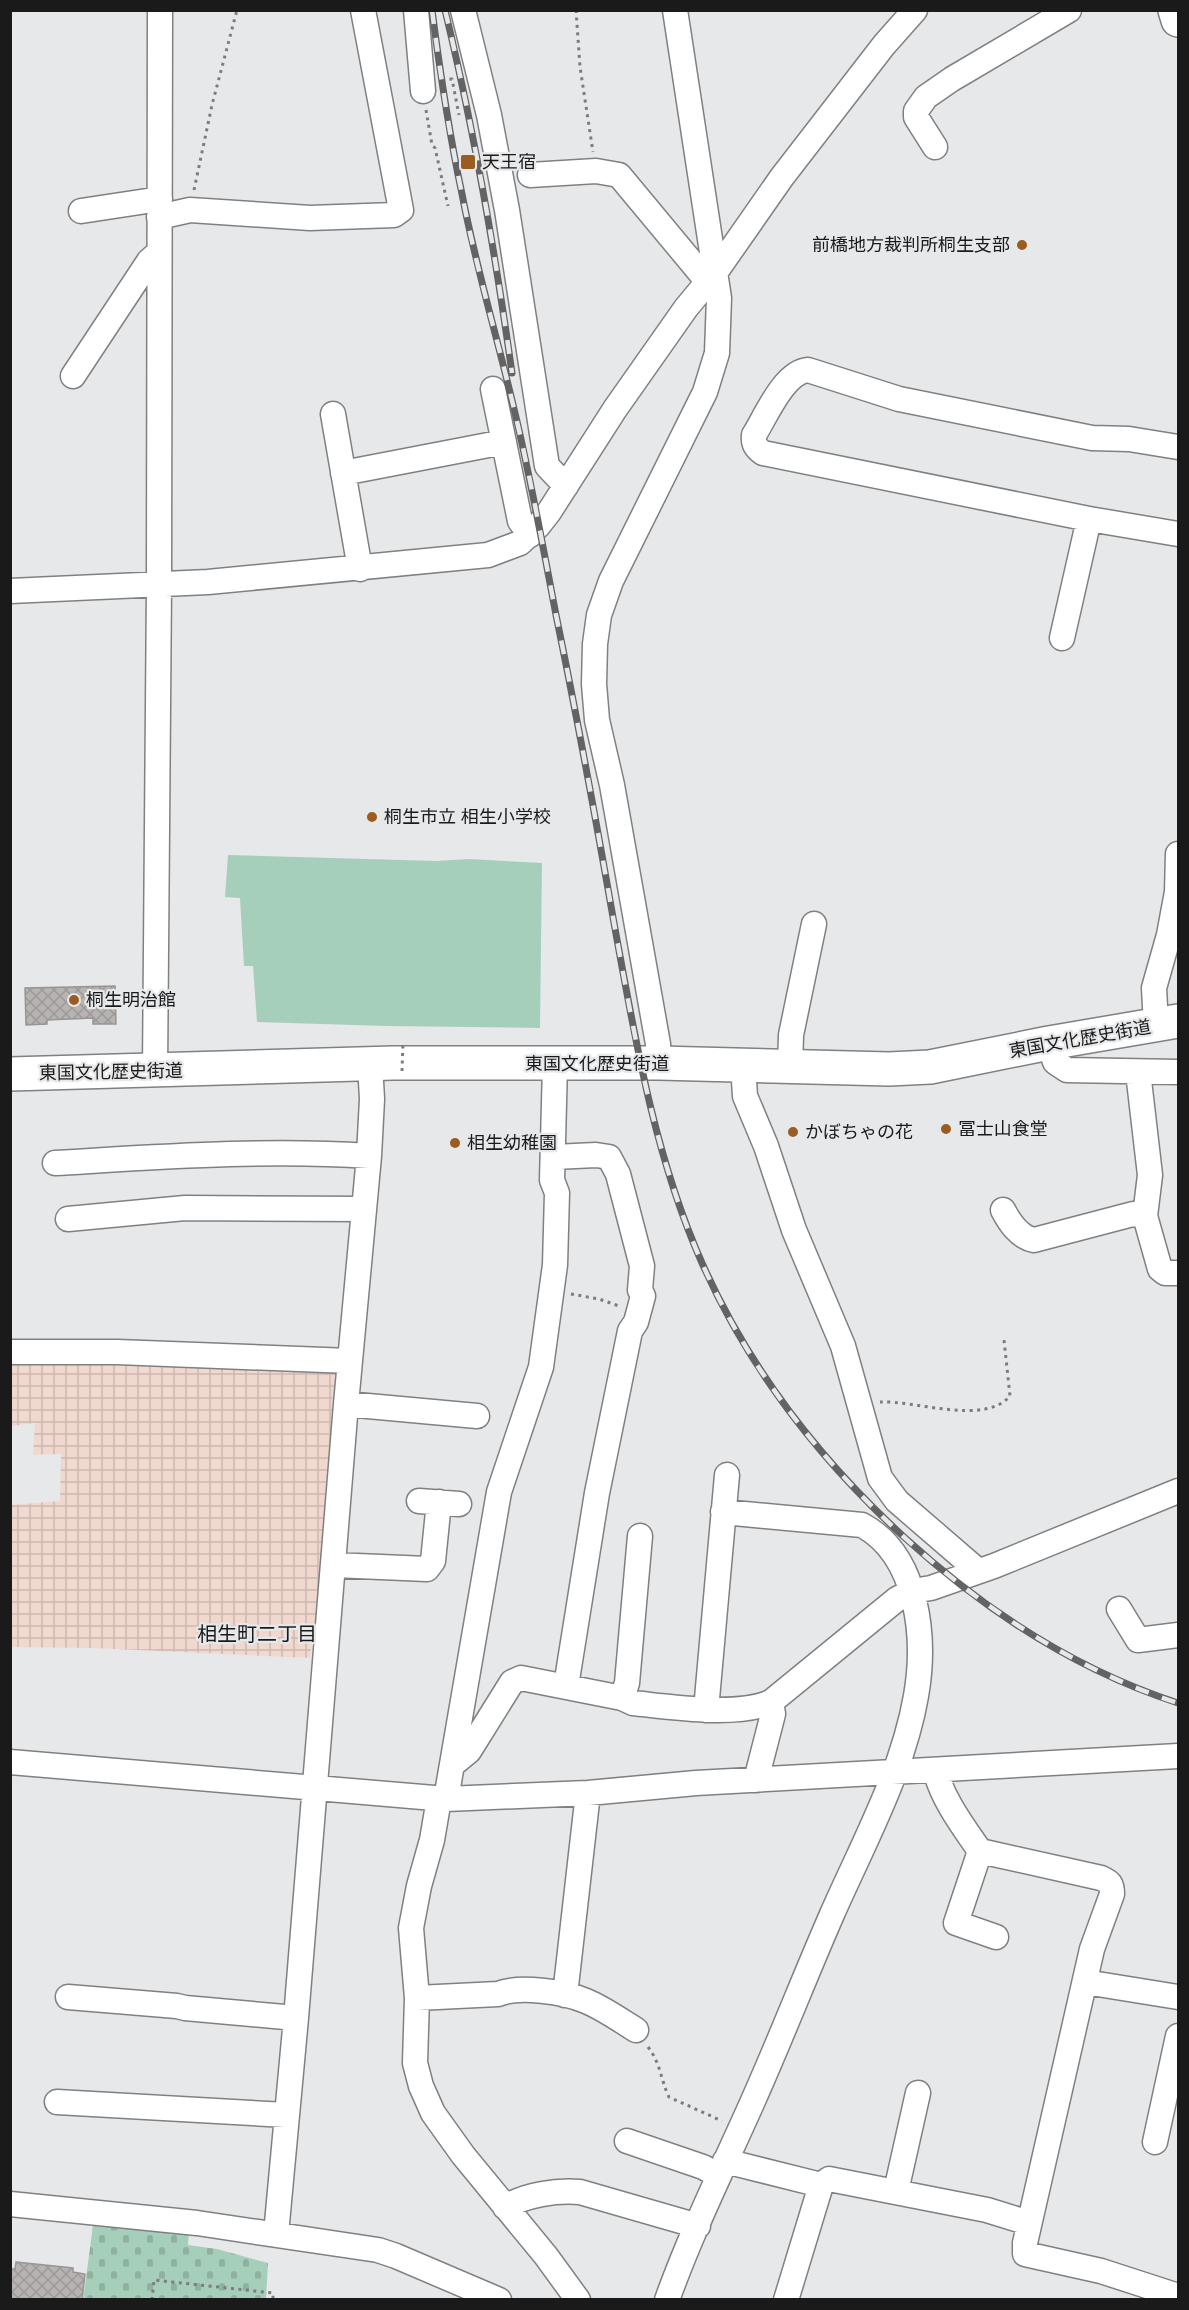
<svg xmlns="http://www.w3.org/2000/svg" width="1189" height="2310" font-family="'Fira Sans','Noto Sans JP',sans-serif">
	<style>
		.industrial { fill: url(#industrial-grid) }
		.grass { fill: #a6cfbb }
		.cemetery { fill: url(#cemetery-stones) }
		.building { fill: url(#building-cross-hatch); stroke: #989595; stroke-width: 1.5 }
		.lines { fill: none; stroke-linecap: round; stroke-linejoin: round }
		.minor-casing { stroke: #7f8082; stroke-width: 27 }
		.highway-casing { stroke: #7f8082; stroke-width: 36 }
		.path { stroke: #7c7c7e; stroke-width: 3; stroke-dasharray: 3 4.5; stroke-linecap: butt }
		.minor { stroke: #fff; stroke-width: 24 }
		.highway { stroke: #fff; stroke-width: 33 }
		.rail-casing { stroke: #636364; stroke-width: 7 }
		.rail { stroke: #e7e8ea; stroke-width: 4.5; stroke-dasharray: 14; stroke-linecap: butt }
		.path-bridge { stroke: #7c7c7e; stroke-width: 3; stroke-dasharray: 3 4.5; stroke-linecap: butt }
		.poi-dot { fill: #9a5c21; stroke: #e7e8ea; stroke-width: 2 }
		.labels { text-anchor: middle; stroke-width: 4.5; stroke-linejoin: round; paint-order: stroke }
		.poi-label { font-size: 18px; fill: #1a1a1b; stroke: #e7e8ea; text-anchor: start }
		.street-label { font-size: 18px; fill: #1a1a1b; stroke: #e7e8ea }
		.neighbourhood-label { font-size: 20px; fill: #1a1a1b; stroke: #e7e8ea }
	</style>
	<defs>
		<pattern id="industrial-grid" width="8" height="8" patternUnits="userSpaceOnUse" patternTransform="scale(1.5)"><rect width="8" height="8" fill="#f0d8cf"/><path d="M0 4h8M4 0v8" fill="none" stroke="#cdb9b1"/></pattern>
		<pattern id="cemetery-stones" width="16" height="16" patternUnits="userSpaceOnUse" patternTransform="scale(1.5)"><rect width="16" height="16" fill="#a6cfbb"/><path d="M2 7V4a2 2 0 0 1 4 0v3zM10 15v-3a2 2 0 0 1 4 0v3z" fill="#8eb1a0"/></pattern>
		<pattern id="building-cross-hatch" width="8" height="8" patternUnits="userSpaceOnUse" patternTransform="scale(1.5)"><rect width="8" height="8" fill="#b6b3b2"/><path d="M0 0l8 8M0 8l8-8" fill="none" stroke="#9c9998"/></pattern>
	</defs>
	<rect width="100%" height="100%" fill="#e7e8ea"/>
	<!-- industrial -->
	<path class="industrial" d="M 11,1361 L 339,1366 L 322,1574 L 310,1658 L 94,1648 L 11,1647 L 11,1505 L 60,1501 L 61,1454 L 33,1455 L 35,1423 L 11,1426 Z"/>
	<!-- grass -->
	<path class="grass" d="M 228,855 L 436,861 L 469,859 L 542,863 L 540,1028 L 386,1026 L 257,1022 L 253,966 L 244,966 L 240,898 L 225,897 Z"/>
	<!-- cemetery -->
	<path class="cemetery" d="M 94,2218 L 189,2229 L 188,2245 L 217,2249 L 268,2263 L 266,2299 L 83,2300 Z"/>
	<!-- building -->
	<path class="building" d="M 115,986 L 116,1024 L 93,1024 L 93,1018 L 47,1020 L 47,1024 L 26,1025 L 25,988 Z
		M 16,2262 L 73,2268 L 73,2272 L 85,2274 L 82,2300 L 10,2300 L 10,2269 L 15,2269 Z"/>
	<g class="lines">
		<defs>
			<path id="minor" d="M 416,10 L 423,91
				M 463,10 L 489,115 L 507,210 L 547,466 L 566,486
				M 935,147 L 916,117 L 916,111 L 926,97 L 952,79 L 1069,10
				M 530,175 L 596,171 L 619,175 L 708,282
				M 81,211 L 160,199
				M 159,217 L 190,210 L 310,218 L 394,215 L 401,210 L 363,10
				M 73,376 L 149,261 L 158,253
				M 493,389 L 520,521 L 530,535
				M 333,414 L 360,569
				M 1178,447 L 1129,439 L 1092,438 L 899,399 L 808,370 C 784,372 766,416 754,435 C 753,444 756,448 763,453 L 1089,519 L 1178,534
				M 343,473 L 504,442
				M 10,591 L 208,582 L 488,555 L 520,543 L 538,526 L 549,512 L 615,409 L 686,308 L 715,273 L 782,177 L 884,45 L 915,10
				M 1062,638 L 1089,519
				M 1156,1025 L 1154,988 L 1169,935 L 1177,892 L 1178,854
				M 1049,1043 L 1055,1062 L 1067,1070 L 1178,1072
				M 659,1063 L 658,1044 L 612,785 L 597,720 L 594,684 L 595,644 L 599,615 L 611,581 L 705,392 L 717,353 L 719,298 L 675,10
				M 743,1065 L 745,1096 L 766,1146 L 794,1230 L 843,1346 L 880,1478 L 897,1501 L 977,1570
				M 790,1067 L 791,1035 L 814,924
				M 155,1071 L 159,585 L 160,10
				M 1138,1072 L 1150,1175 L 1145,1216 L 1160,1269 L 1165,1273 L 1178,1273
				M 554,1157 L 596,1155 L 609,1157 L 618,1174 L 642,1266 L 640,1290 L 643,1296 L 636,1322 L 630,1331 L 597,1493 L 566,1686
				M 55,1163 C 159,1157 265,1149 369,1156
				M 1003,1210 C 1010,1223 1019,1237 1034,1240 L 1133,1214 L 1145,1216
				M 68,1219 L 185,1208 L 364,1209
				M 10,1352 L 117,1352 L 350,1361
				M 346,1404 L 477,1416
				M 419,1501 L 459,1504
				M 334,1565 L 427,1569 L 433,1561 L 439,1502
				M 1119,1609 L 1138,1640 L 1178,1635
				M 622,1698 L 627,1683 L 640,1536
				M 706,1710 L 727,1475
				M 10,1762 L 446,1799 L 588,1793 L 696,1783 L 1178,1756
				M 452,1765 L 469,1751 L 512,1682 L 521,1678 L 622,1698 L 633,1703 C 671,1707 736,1717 771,1702
				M 935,1770 C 943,1800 962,1825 980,1851 L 1101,1878 C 1110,1882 1112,1884 1112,1894 L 1092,1949 L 1025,2243 L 1025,2254 L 1101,2271 L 1175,2295 L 1173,2300
				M 756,1780 L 773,1714 L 771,1702 L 897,1599 L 912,1591 L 931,1588 L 994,1566 L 1178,1491
				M 439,1799 L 432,1840 L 419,1886 L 411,1928 L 417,1998 L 415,2063 L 421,2086 L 433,2113 L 463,2155 L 546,2256 L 578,2300
				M 446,1799 L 499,1492 L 541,1367 L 555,1265 L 557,1193 L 552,1180 L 555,1064
				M 980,1851 L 956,1923 L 996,1937
				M 1085,1982 L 1178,1997
				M 565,1995 L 588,1793
				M 68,1997 L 177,2006 L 185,2008 L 296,2018
				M 417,1998 L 498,1994 C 519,1985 565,1992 586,2001 C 603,2008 620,2020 636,2030
				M 57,2102 L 286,2115
				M 627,2141 L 703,2167 L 718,2175
				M 1155,2142 L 1178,2036
				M 725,2161 L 821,2185
				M 896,2191 L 918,2093
				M 10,2204 L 197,2223 L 378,2250 L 396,2256 L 499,2300
				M 505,2207 C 526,2195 555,2190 580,2192 L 698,2226
				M 276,2234 L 296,2018 L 346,1404 L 369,1156 L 372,1099 L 370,1064
				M 667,2300 C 690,2236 720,2174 748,2112 C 778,2046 804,1978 833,1912 C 864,1842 903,1771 916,1696 C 926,1639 919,1556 862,1525 L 723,1512
				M 786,2300 L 821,2185 L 829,2179 L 987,2210 L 1029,2223"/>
			<path id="highway" d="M 1175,10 L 1178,20
				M 10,1074 L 393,1063 L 659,1063 L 889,1069 L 930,1067 L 1049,1043 L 1178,1021"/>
		</defs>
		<!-- minor casing -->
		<use href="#minor" class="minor-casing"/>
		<!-- highway casing -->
		<use href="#highway" class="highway-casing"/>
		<!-- path -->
		<path class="path" d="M 576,10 L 580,67 L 593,152
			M 442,80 L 452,79 L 459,115
			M 426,110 L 432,145 L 435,148 L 448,206
			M 194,190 L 212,105 L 237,10
			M 571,1294 L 599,1299 L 619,1306
			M 880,1402 C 915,1400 984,1426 1010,1396 L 1004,1340
			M 648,2047 C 661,2064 660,2078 669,2097 L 722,2121
			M 152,2300 L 154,2280 L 273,2293 L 273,2300"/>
		<!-- minor -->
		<use href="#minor" class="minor"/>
		<!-- highway -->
		<use href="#highway" class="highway"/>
		<defs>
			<path id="rail" d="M 432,10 C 440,72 449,133 462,194 C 476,268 498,340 515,413 C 531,480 543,547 556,615 C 577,717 596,820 614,923 C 635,1038 654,1155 702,1263 C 749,1369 819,1459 904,1537 C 983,1609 1076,1670 1178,1703
				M 445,10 C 474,130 495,251 512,373"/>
		</defs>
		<!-- rail casing -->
		<use href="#rail" class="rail-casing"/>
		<!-- rail -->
		<use href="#rail" class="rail"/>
		<!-- path-bridge -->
		<path class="path-bridge" d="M 402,1071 L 403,1042"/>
	</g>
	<!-- markers -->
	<g class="poi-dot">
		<rect x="460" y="154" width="16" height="16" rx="3"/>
		<circle cx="1022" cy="245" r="6"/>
		<circle cx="372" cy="817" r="6"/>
		<circle cx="74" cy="1000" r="6"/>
		<circle cx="946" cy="1129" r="6"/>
		<circle cx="793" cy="1132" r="6"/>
		<circle cx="455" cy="1143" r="6"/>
	</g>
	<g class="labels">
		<!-- poi labels -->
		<g class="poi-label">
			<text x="482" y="168">天王宿</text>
			<text x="1010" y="251" text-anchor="end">前橋地方裁判所桐生支部</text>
			<text x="384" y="823">桐生市立 相生小学校</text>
			<text x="86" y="1006">桐生明治館</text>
			<text x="958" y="1135">冨士山食堂</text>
			<text x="805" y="1138">かぼちゃの花</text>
			<text x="467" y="1149">相生幼稚園</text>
		</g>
		<!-- street labels -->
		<g class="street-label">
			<text transform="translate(1080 1039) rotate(-10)" y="6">東国文化歴史街道</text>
			<text x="597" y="1070">東国文化歴史街道</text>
			<text transform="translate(111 1072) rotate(-1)" y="6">東国文化歴史街道</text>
		</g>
		<!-- neighbourhood labels -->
		<g class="neighbourhood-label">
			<text x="257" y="1641">相生町二丁目</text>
		</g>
	</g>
	<!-- border -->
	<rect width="1189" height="2310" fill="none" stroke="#1a1a1b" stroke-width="24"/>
</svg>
